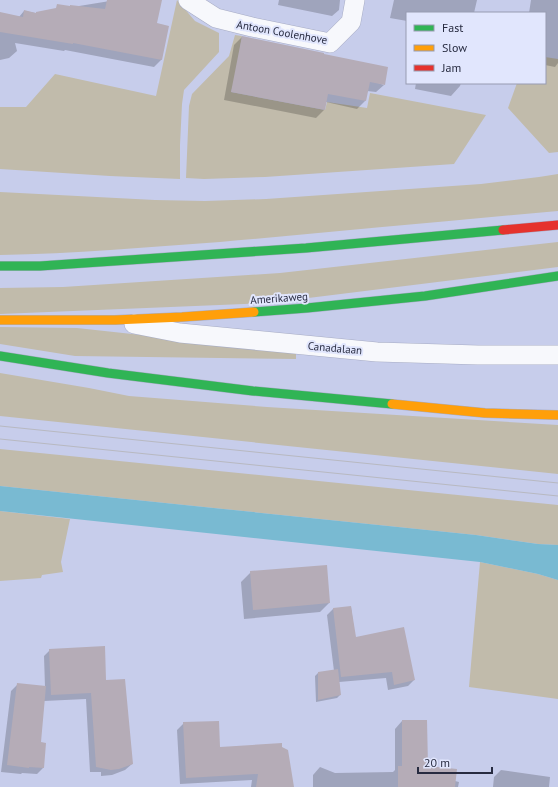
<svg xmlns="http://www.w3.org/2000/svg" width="558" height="787" font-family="'PT Sans',sans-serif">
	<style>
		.green { fill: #c1bbab }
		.water { fill: #79bad2 }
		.shadow { fill: #0003 }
		.building { fill: #b5acb7 }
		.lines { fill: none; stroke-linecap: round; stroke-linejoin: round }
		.street-casing { stroke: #a7acc4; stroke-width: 20 }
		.fast-casing { stroke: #a7acc4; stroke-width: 10 }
		.slow-casing { stroke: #a7acc4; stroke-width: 10 }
		.jam-casing { stroke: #a7acc4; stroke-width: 10 }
		.street { stroke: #f7f8fc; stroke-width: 19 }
		.fast { stroke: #30b455; stroke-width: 9 }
		.slow { stroke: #ff9f0a; stroke-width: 9 }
		.jam { stroke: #e5322d; stroke-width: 9 }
		.tram { stroke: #b8b9c1; stroke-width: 1 }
		.labels { text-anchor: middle; stroke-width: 4; stroke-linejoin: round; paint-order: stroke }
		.street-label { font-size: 11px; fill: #272b40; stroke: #e1e6fd }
	</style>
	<rect width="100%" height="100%" fill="#c7cdeb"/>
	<!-- green -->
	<path class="green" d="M 177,0 L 195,21 L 219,33 L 219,52 L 184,90 L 182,104 L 180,145 L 180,179 L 110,176 L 0,169 L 0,107 L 26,107 L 55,74 L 156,96 Z
		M 235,35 L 242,36 L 240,48 L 244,49 L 231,92 L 325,110 L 327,102 L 367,108 L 370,93 L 486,115 L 454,164 L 265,177 L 204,179 L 186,178 L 189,106 L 192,94 L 229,56 Z
		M 545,57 L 558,59 L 558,152 L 549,153 L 508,108 L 517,83 L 545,83 Z
		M 558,174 L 558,211 C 446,221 333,232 220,242 C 147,247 74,254 0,255 L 0,192 L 155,200 L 205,201 L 266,199 L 481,184 L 539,177 Z
		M 558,242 L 558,267 L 268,303 L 0,314 L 0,288 L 63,287 L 280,273 Z
		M 0,327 L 77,328 L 296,352 L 296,359 L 75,356 L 0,344 Z
		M 0,373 L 89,388 L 129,396 L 267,407 L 558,425 L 558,474 L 0,416 Z
		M 0,449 L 558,505 L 558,545 L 538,544 L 476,535 L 0,486 Z
		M 0,511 L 70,519 L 61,562 L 63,572 L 42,575 L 41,578 L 0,581 Z
		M 480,562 L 538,574 L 558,580 L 558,699 L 469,687 Z"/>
	<!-- water -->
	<path class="water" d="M 0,486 L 476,535 L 538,544 L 558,545 L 558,580 L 538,574 L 480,562 L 0,511 Z"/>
	<!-- shadow -->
	<path class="shadow" d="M 116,0 L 149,0 L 156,24 L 162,59 L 154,67 L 65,50 L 64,51 L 15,43 L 17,51 L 9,58 L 0,60 L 0,13 L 19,17 L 24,11 L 35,13 L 36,13 Z
		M 279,0 L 340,0 L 339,10 L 332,16 L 278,5 Z
		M 394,0 L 477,0 L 474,13 L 407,13 L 407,21 L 390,18 Z
		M 531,0 L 558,0 L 558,63 L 555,67 L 545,65 L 545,13 L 529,13 Z
		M 242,37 L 384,85 L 376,92 L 367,91 L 365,101 L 357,109 L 326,102 L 324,110 L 316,118 L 224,100 L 234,45 Z
		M 416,83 L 461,83 L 460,86 L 451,96 L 415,89 Z
		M 251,572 L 329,603 L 320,612 L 244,619 L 241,582 Z
		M 351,607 L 355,638 L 414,680 L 408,686 L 388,690 L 386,678 L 339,682 L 340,695 L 337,698 L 316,702 L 315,676 L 318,673 L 334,671 L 327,615 L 333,609 Z
		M 50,650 L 105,681 L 132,764 L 125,770 L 112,775 L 101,776 L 101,772 L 90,772 L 86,699 L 44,701 L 40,743 L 43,768 L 37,774 L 22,773 L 21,774 L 1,772 L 11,691 L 18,684 L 45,687 L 44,656 Z
		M 402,721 L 427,767 L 455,781 L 459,782 L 458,787 L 313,787 L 313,775 L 320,767 L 335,773 L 393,772 L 395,770 L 395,729 Z
		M 184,723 L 219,748 L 293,787 L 251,787 L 252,780 L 180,784 L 177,730 Z
		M 501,770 L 550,777 L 549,787 L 493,787 L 494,777 Z"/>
	<!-- building -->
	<path class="building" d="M 107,0 L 162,0 L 157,23 L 169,26 L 162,60 L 73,43 L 73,44 L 0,32 L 0,12 L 23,17 L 24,10 L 36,13 L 36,12 L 56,8 L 57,4 L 70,6 L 70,5 L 105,9 Z
		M 242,36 L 324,53 L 324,54 L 388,67 L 385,85 L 370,82 L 366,101 L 328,94 L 325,110 L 231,92 Z
		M 327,565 L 330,603 L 253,610 L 250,571 Z
		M 351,606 L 356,637 L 404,627 L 415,680 L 394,685 L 392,672 L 341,677 L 333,608 Z
		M 105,646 L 106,680 L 125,679 L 133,764 L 119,769 L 111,770 L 96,767 L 91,693 L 51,695 L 49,649 Z
		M 338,669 L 341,695 L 318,700 L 318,672 Z
		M 17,683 L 46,686 L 41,742 L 46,743 L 44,768 L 29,767 L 29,768 L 7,765 Z
		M 402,720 L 427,720 L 428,766 L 457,769 L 455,787 L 398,787 L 398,766 L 402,766 Z
		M 219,721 L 220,747 L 282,743 L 282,747 L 288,750 L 294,787 L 256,787 L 258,774 L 186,778 L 183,722 Z"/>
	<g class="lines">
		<defs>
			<path id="street" d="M 188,0 L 216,18 L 252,27 L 330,43 L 351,22 L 355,0
				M 134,324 L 180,333 L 377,352 L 478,355 L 558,355"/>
			<path id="fast" d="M 0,266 L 40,266 L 306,248 L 503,230
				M 254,312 L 307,308 L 425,296 L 558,276
				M 0,356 L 108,373 L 253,391 L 392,404"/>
			<path id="slow" d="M 0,320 L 115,320 L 182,317 L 254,312
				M 392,404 L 485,413 L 558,415"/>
			<path id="jam" d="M 503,230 L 558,225"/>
		</defs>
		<!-- street casing -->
		<use href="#street" class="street-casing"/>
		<!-- fast casing -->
		<use href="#fast" class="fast-casing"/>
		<!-- slow casing -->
		<use href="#slow" class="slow-casing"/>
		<!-- jam casing -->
		<use href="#jam" class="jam-casing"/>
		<!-- street -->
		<use href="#street" class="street"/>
		<!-- fast -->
		<use href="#fast" class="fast"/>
		<!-- slow -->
		<use href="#slow" class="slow"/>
		<!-- jam -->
		<use href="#jam" class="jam"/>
		<!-- tram -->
		<path class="tram" d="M 0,426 L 558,483
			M 0,439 L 558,496"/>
	</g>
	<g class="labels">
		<!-- street labels -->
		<g class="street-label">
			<text transform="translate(282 32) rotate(10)" y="4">Antoon Coolenhove</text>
			<text transform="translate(279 298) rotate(-4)" y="4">Amerikaweg</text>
			<text transform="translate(335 348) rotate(5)" y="4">Canadalaan</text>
		</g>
	</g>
	<!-- legend -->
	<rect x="406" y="12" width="140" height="72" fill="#e1e6fd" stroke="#979bb1"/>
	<rect x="414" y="25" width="20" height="6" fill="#30b455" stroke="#979bb1"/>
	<text x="442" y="32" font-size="12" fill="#272b40">Fast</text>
	<rect x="414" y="45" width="20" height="6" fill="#ff9f0a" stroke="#979bb1"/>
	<text x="442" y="52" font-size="12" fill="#272b40">Slow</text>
	<rect x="414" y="65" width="20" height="6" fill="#e5322d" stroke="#979bb1"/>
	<text x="442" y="72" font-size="12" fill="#272b40">Jam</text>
	<!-- scale -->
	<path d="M418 767v6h74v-6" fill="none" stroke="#272b40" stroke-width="2"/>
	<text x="424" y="767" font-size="12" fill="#272b40" stroke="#e1e6fd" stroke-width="3" paint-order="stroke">20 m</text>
</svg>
